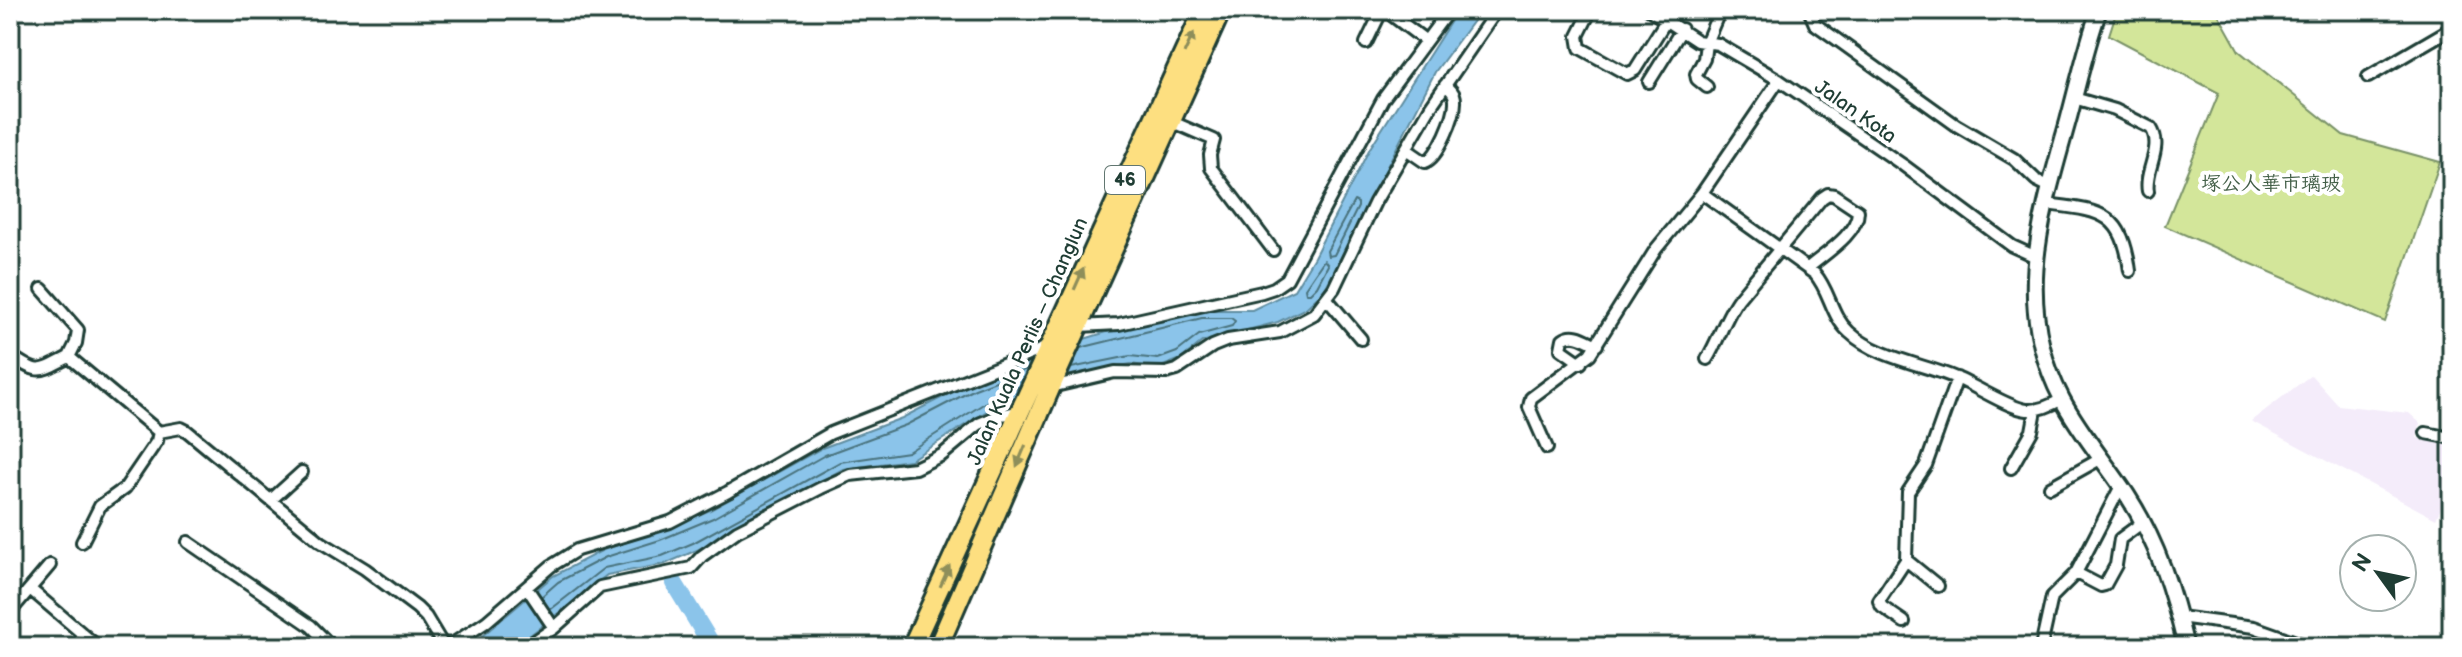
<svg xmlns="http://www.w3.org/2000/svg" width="2462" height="657" font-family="'Balsamiq Sans','LXGW WenKai TC',sans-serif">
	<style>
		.built { fill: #f4ecfa }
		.green { fill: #d3e69a; stroke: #799267; stroke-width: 2 }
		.water { fill: #8bc4ea; stroke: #608ea1; stroke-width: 2 }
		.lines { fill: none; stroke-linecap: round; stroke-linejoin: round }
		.shore { stroke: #4a737d; stroke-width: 2 }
		.river { stroke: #8bc4ea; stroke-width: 18 }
		.street-casing { stroke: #1f3d34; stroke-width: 16 }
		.secondary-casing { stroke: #1f3d34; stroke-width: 20 }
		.highway-casing { stroke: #1f3d34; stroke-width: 24 }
		.street { stroke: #fff; stroke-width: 10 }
		.secondary { stroke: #fff; stroke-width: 14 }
		.highway { stroke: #fddf80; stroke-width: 18 }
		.oneway { fill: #8e8e5a }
		.labels { text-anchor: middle; stroke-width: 8; stroke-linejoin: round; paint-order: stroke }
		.shield { fill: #fff; stroke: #627771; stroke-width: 2 }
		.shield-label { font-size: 18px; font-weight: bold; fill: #1f3d34 }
		.street-label { font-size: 20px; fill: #1f3d34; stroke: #fff }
		.park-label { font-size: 20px; fill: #435f48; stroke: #fff }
	</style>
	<rect width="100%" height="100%" fill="#fff"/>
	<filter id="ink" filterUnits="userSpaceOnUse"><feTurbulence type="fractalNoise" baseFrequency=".0125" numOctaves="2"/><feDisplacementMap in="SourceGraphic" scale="16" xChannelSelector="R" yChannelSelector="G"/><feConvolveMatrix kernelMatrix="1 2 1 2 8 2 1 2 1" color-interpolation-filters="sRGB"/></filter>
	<g filter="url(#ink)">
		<!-- built -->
		<path class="built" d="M 2311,375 L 2338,405 L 2409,413 L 2420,423 L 2417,438 L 2452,446 L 2452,483 L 2436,519 L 2251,421 Z"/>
		<!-- green -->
		<path class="green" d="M 2117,10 L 2216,10 L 2239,51 L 2343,135 L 2440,162 L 2385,322 L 2165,226 L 2219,93 L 2109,35 Z"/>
		<!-- water -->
		<path class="water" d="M 1458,10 L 1481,10 L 1435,72 L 1324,291 L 1306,308 L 1278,322 L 1202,342 L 1181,359 L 1158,368 L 1131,364 L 1082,373 L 1003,401 L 910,460 L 843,469 L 697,550 L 665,564 L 607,575 L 515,647 L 469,647 L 553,576 L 603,550 L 657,532 L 710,510 L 822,448 L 902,418 L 972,382 L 1009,369 L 1055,348 L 1110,331 L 1201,310 L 1252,310 L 1294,290 L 1314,257 L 1370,148 Z"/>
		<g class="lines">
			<!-- shore -->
			<path class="shore" d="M 1354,201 L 1358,203 L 1358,207 L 1334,255 L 1328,256 L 1327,251 Z
				M 1324,260 L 1328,265 L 1317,286 L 1310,293 L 1306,293 L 1305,288 Z
				M 1071,368 L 1130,356 L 1158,359 L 1177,352 L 1199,335 L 1232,326 L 1235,321 L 1231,318 L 1202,318 L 1080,348
				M 541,597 L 558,582 L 606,557 L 660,540 L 713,518 L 825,455 L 906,425 L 975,389 L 1027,369
				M 550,610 L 604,568 L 662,556 L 693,543 L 840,462 L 908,452 L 999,394 L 1019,387"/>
			<!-- river -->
			<path class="river" d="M 674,583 L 713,647"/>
			<defs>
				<path id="street" d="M 1385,10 L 1426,41
					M 1591,10 L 1578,36 L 1580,48 L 1627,74 L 1635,70 L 1667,19
					M 1650,10 L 1697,41 L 1718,44 L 1779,80 L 1903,165 L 2012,246 L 2034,256
					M 1809,10 L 1815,24 L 1832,36 L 1956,125 L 2014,159 L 2036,180 L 2050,187
					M 1366,43 L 1382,10
					M 2368,77 L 2452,28
					M 1649,82 L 1682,29
					M 1707,87 L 1697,79 L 1696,74 L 1704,59 L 1706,43 L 1720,10
					M 2074,98 L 2115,110 L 2151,128 C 2164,148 2144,170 2148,191
					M 1170,121 L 1214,140 L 1210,155 L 1211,168 L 1273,250
					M 1406,149 L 1425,162 C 1438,158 1456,115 1455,100 C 1455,93 1450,89 1445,85
					M 1702,193 L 1815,274 C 1830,291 1831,316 1849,332 C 1878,359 1925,364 1961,380 C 1976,387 2012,409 2027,410 C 2040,411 2052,405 2062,399
					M 2046,204 C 2100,211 2122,210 2130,271
					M 42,289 L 78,330 L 76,343 L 69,357
					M 1327,299 L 1361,339
					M 1079,326 L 1119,324 L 1262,292 L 1274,288 L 1287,279 L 1383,99 L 1449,10
					M 10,355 C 40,376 39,372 69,357 L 159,432 L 181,428 L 187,431 L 321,542 L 365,569 L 417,608 L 426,617 L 444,647
					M 1707,359 C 1719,339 1726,315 1739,298 L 1822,198 L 1828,194 L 1834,195 L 1858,211 C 1858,234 1824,254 1808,268
					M 1581,363 L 1561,349 L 1563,339 C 1574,331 1586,340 1597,345
					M 1051,387 L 1115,372 L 1166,373 L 1177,370 L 1213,346 L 1228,340 L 1280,332 L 1314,314 L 1334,288 L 1375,202 L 1431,106 L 1497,10
					M 2426,433 L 2452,438
					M 1547,448 L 1529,407 L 1531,398 L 1590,354 L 1656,249 L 1702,193 L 1779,80
					M 2011,468 L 2032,431 L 2036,410
					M 2050,487 L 2102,458
					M 271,500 L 302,472
					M 82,542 L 100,506 L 125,488 L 157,441 L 159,432
					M 188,542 L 311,626 L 332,647
					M 2076,573 L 2101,586 L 2105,585 L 2116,565 L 2120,539 L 2143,522
					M 1938,586 L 1906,560 L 1908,492 L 1926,465 L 1957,378
					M 527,588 L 554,628
					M 30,589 L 98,647
					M 10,612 L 50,565
					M 2179,617 L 2254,627 L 2310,647
					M 1904,622 L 1882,607 L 1879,601 L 1906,560
					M 448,647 L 486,622 L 551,566 L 577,550 L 670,522 L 728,492 L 831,433 L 1048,347
					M 526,647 L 554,628 L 600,587 L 691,568 L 702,556 L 737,531 L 821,488 L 850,475 L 915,468 L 942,455 L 979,424 L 1001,415 L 1019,412
					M 2041,647 L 2052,597 L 2076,573 L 2121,486"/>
				<path id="secondary" d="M 2099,10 C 2086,47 2078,84 2068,121 C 2041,218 2012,304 2062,399 C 2080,433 2106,463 2127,495 C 2158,543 2173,592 2186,647"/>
				<path id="highway" d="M 912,647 L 1204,10
					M 938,647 L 1052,384 L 1221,10"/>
			</defs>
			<!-- street casing -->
			<use href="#street" class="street-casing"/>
			<!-- secondary casing -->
			<use href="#secondary" class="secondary-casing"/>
			<!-- highway casing -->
			<use href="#highway" class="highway-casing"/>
			<!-- street -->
			<use href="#street" class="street"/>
			<!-- secondary -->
			<use href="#secondary" class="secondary"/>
			<!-- highway -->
			<use href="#highway" class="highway"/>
		</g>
		<!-- one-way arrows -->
		<defs><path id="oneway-solid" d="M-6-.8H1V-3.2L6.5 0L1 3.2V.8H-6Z" transform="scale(2)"/></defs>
		<g class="oneway">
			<use href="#oneway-solid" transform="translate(1189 43) rotate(-65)"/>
			<use href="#oneway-solid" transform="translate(1079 279) rotate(-66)"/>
			<use href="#oneway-solid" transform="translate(1021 456) rotate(113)"/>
			<use href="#oneway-solid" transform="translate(945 576) rotate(-66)"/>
		</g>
	</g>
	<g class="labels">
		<!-- shield labels -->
		<rect class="shield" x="1105" y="166" width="40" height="28" rx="6"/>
		<g class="shield-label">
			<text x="1125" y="186">46</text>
		</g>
		<!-- street labels -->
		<g class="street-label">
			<text transform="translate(1856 111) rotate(35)" y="7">Jalan Kota</text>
			<text transform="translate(1027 341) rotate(-66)" y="7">Jalan Kuala Perlis – Changlun</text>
		</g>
		<!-- park labels -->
		<g class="park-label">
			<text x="2271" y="190">塚公人華市璃玻</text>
		</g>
	</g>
	<!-- margin -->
	<rect width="2462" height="657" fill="none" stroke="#fff" stroke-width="40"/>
	<rect x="20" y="20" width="2422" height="617" fill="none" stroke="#1f3d34" stroke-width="3" filter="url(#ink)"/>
	<!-- north arrow -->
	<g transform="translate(2378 573) rotate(303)"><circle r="38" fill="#ffffff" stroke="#a5b1ae" stroke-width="2"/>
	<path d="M0-6L14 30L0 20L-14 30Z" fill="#1f3d34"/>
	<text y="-12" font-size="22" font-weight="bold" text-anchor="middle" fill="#1f3d34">N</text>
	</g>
</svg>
